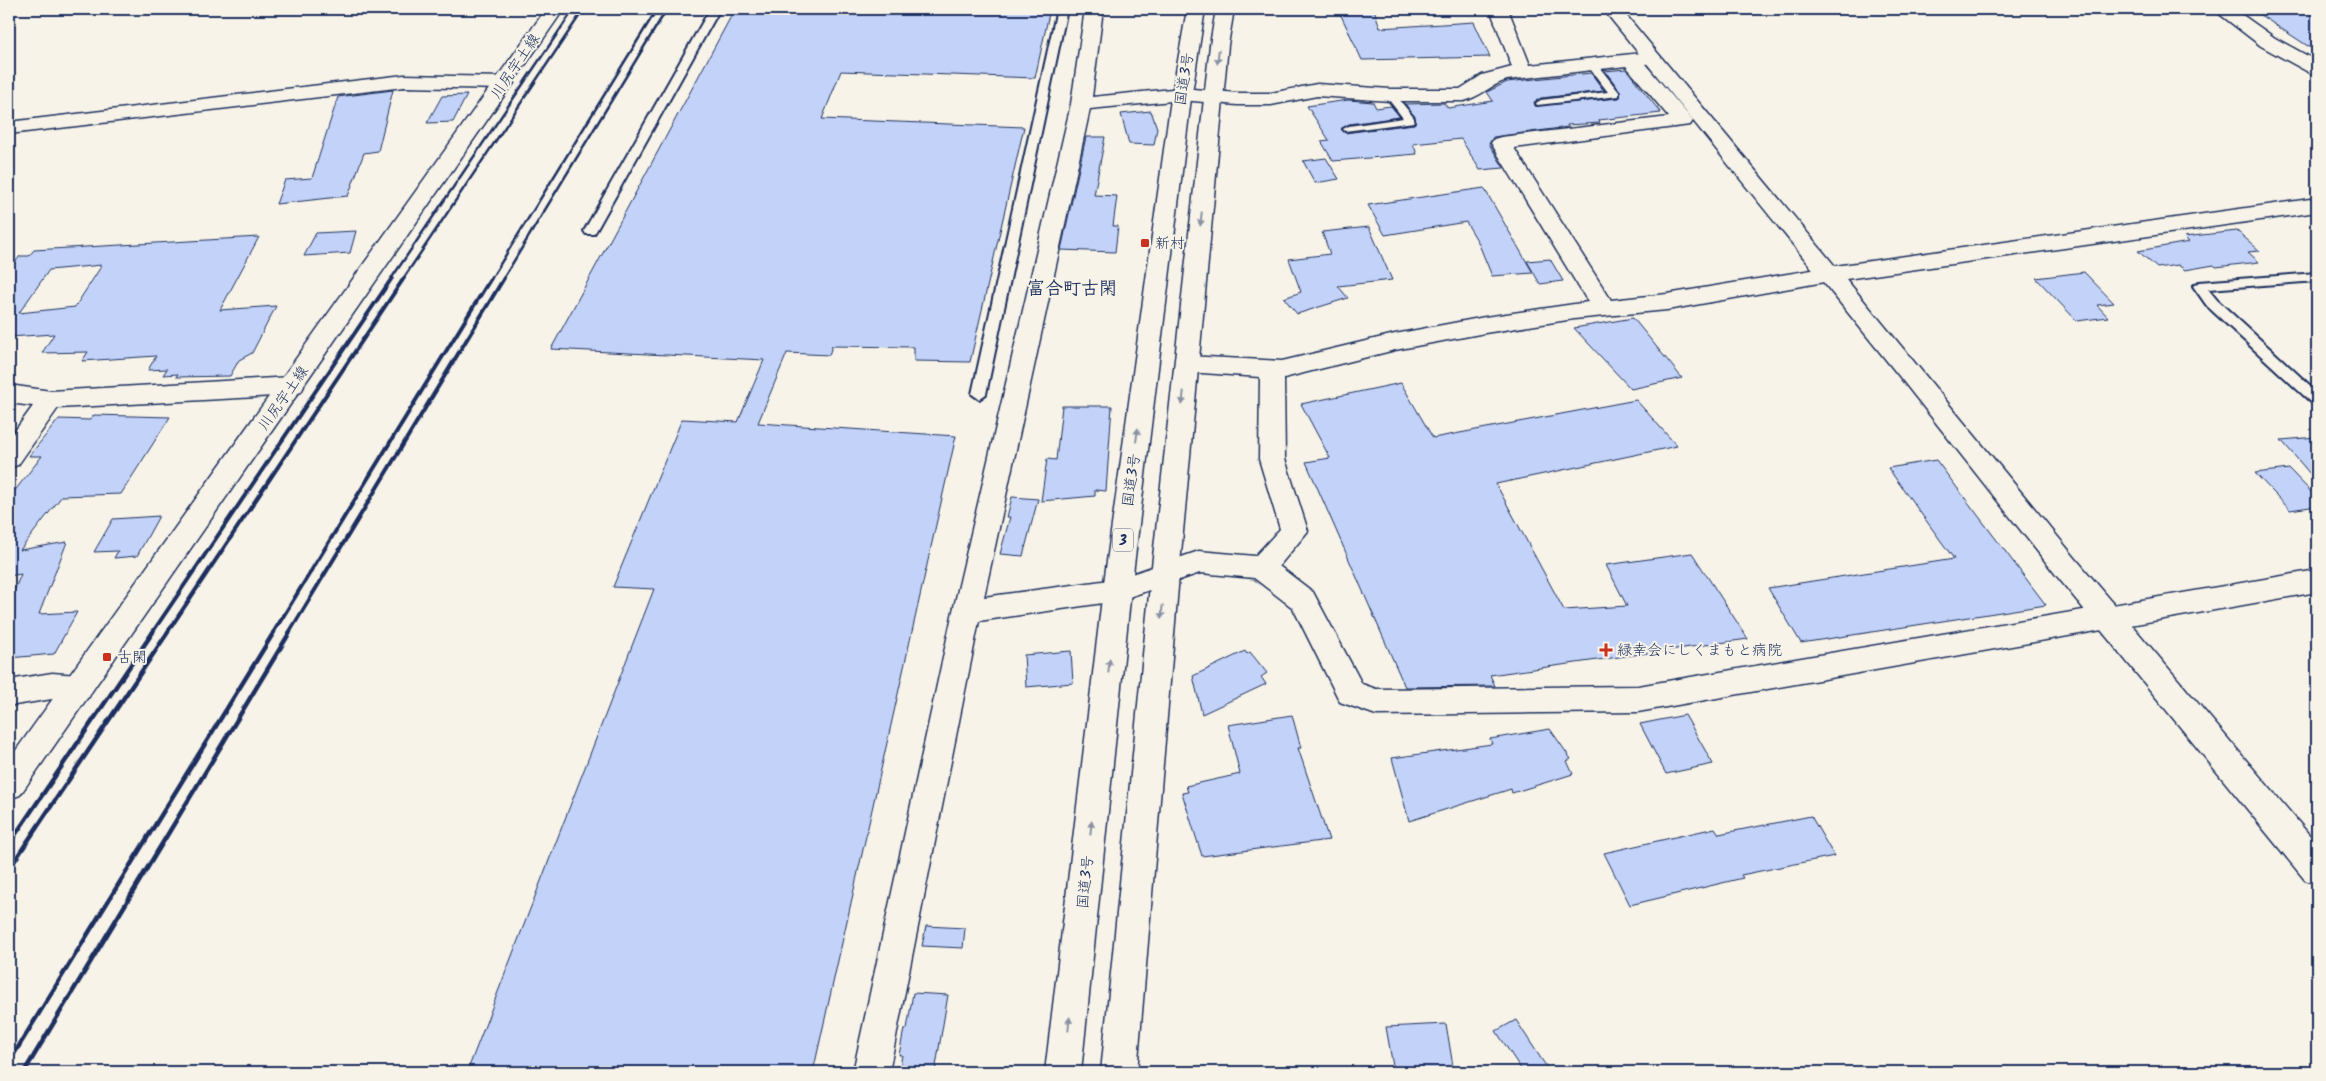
<svg xmlns="http://www.w3.org/2000/svg" width="2326" height="1081" font-family="Kalam,'Klee One',sans-serif">
	<style>
		.building { fill: #c3d2f8; stroke: #1b2f5e; fill-rule: evenodd }
		.lines { fill: none; stroke-linecap: round; stroke-linejoin: round }
		.service-casing { stroke: #1b2f5e; stroke-width: 4 }
		.minor-casing { stroke: #1b2f5e; stroke-width: 3 }
		.tertiary-casing { stroke: #1b2f5e; stroke-width: 3 }
		.secondary-casing { stroke: #1b2f5e; stroke-width: 3 }
		.trunk-casing { stroke: #1b2f5e; stroke-width: 3 }
		.service { fill: #f7f3e8; fill-rule: evenodd }
		.minor { fill: #f7f3e8; fill-rule: evenodd }
		.tertiary { fill: #f7f3e8; fill-rule: evenodd }
		.secondary { fill: #f7f3e8; fill-rule: evenodd }
		.trunk { fill: #f7f3e8; fill-rule: evenodd }
		.rail-far2 { stroke: #1b2f5e; stroke-width: 2.5 }
		.rail-far1 { stroke: #1b2f5e; stroke-width: 4 }
		.rail { stroke: #1b2f5e; stroke-width: 4.5 }
		.oneway { fill: #8991a3 }
		.poi-dot { fill: #c8321e; stroke: #f7f3e8; stroke-width: 2 }
		.labels { text-anchor: middle; stroke-width: 4; stroke-linejoin: round; paint-order: stroke }
		.shield { fill: #f7f3e8; stroke: #5d6a87; stroke-width: 1 }
		.shield-label { font-size: 14px; font-weight: bold; fill: #1b2f5e }
		.street-label { font-size: 15px; fill: #1b2f5e; stroke: #f7f3e8 }
		.poi-label { font-size: 15px; fill: #1b2f5e; stroke: #f7f3e8; text-anchor: start }
		.quarter-label { font-size: 18px; font-weight: bold; fill: #1b2f5e; stroke: #f7f3e8 }
	</style>
	<rect width="100%" height="100%" fill="#f7f3e8"/>
	<filter id="ink" filterUnits="userSpaceOnUse"><feTurbulence type="fractalNoise" baseFrequency=".02" numOctaves="2"/><feDisplacementMap in="SourceGraphic" scale="10" xChannelSelector="R" yChannelSelector="G"/><feConvolveMatrix kernelMatrix="1 2 1 2 8 2 1 2 1" color-interpolation-filters="sRGB"/></filter>
	<g filter="url(#ink)">
		<!-- building -->
		<path class="building" d="M 735,9 L 1050,9 L 1035,78 L 841,71 L 822,119 L 1024,127 L 970,362 L 914,361 L 914,347 L 832,346 L 829,355 L 787,353 L 758,423 L 956,436 L 813,1072 L 467,1072 L 654,589 L 613,587 L 682,419 L 738,422 L 764,360 L 551,349 Z
			M 1338,9 L 1374,9 L 1380,28 L 1474,22 L 1490,57 L 1362,60 Z
			M 2251,9 L 2308,9 L 2317,15 L 2317,52 Z
			M 1626,69 L 1661,113 L 1599,120 L 1600,123 L 1567,125 L 1568,127 L 1493,137 L 1489,144 L 1504,168 L 1480,170 L 1461,139 L 1413,144 L 1417,154 L 1333,161 L 1321,141 L 1329,140 L 1307,106 L 1348,100 L 1373,102 L 1376,108 L 1391,106 L 1400,117 L 1349,124 L 1341,129 L 1345,133 L 1414,124 L 1415,117 L 1405,104 L 1444,103 L 1448,108 L 1493,101 L 1487,92 L 1507,82 L 1591,73 L 1604,91 L 1541,98 L 1534,102 L 1535,106 L 1619,98 L 1620,91 L 1605,71 Z
			M 393,90 L 378,151 L 364,153 L 348,196 L 276,204 L 285,180 L 312,178 L 338,97 Z
			M 467,95 L 453,122 L 427,123 L 442,96 Z
			M 1151,111 L 1157,128 L 1154,145 L 1129,144 L 1121,114 Z
			M 1086,137 L 1105,137 L 1094,195 L 1117,196 L 1113,226 L 1118,226 L 1115,252 L 1061,250 Z
			M 1326,158 L 1339,179 L 1315,183 L 1303,161 Z
			M 1484,188 L 1533,273 L 1492,276 L 1478,242 L 1466,222 L 1385,235 L 1368,205 Z
			M 1369,227 L 1392,280 L 1338,286 L 1348,298 L 1297,314 L 1284,298 L 1301,292 L 1289,259 L 1330,254 L 1322,232 Z
			M 356,231 L 350,253 L 304,256 L 316,233 Z
			M 2237,231 L 2260,251 L 2248,252 L 2259,262 L 2216,267 L 2214,265 L 2185,270 L 2178,265 L 2157,268 L 2138,251 L 2189,242 L 2184,237 Z
			M 259,237 L 220,310 L 276,306 L 252,353 L 239,360 L 230,376 L 176,377 L 178,374 L 163,375 L 167,369 L 148,370 L 156,356 L 82,361 L 88,352 L 42,353 L 54,334 L 9,337 L 9,270 L 20,256 L 29,256 L 34,250 ZM 102,265 L 75,307 L 19,313 L 49,270 Z
			M 1550,259 L 1563,281 L 1540,284 L 1527,261 Z
			M 2084,272 L 2114,303 L 2097,305 L 2108,317 L 2077,321 L 2036,278 Z
			M 1633,318 L 1682,378 L 1631,389 L 1574,328 Z
			M 1401,383 L 1433,438 L 1636,400 L 1677,446 L 1496,484 L 1564,610 L 1627,606 L 1606,565 L 1692,553 L 1748,639 L 1490,675 L 1495,686 L 1405,687 L 1306,462 L 1330,458 L 1301,404 Z
			M 1062,406 L 1112,406 L 1106,491 L 1095,490 L 1095,496 L 1041,501 L 1047,459 L 1056,460 Z
			M 94,415 L 170,417 L 121,494 L 62,496 L 20,550 L 67,542 L 39,614 L 77,612 L 54,654 L 9,658 L 9,603 L 21,574 L 9,576 L 9,498 L 42,456 L 29,456 L 59,419 L 90,420 Z
			M 2317,437 L 2317,482 L 2281,440 Z
			M 1936,460 L 2046,605 L 1801,643 L 1768,588 L 1954,559 L 1888,468 Z
			M 2289,469 L 2317,498 L 2317,506 L 2290,510 L 2255,473 Z
			M 1012,497 L 1038,499 L 1023,556 L 1000,554 L 1010,517 L 1007,517 Z
			M 159,516 L 137,556 L 114,558 L 118,551 L 94,552 L 113,519 Z
			M 1071,651 L 1073,683 L 1026,687 L 1024,655 Z
			M 1245,651 L 1247,654 L 1250,652 L 1267,673 L 1261,677 L 1266,684 L 1202,714 L 1193,676 Z
			M 1292,715 L 1301,748 L 1298,748 L 1329,840 L 1202,856 L 1182,793 L 1188,792 L 1186,786 L 1240,774 L 1228,725 Z
			M 1685,715 L 1713,764 L 1666,774 L 1640,724 Z
			M 1550,729 L 1571,759 L 1567,761 L 1573,774 L 1512,793 L 1511,789 L 1409,821 L 1392,758 L 1492,744 L 1490,739 Z
			M 1811,816 L 1834,856 L 1741,875 L 1743,878 L 1630,905 L 1604,853 L 1715,828 L 1719,834 Z
			M 926,926 L 965,928 L 963,948 L 922,946 Z
			M 913,993 L 948,995 L 935,1072 L 899,1072 L 902,1055 L 899,1055 L 904,1029 L 907,1029 Z
			M 1516,1020 L 1538,1054 L 1550,1072 L 1523,1072 L 1496,1031 Z
			M 1446,1024 L 1454,1072 L 1394,1072 L 1386,1027 Z"/>
		<g class="lines">
			<defs>
				<path id="service" d="M 710,9 L 720,9 L 596,231 L 594,234 L 586,234 L 584,231 Z
					M 1057,9 L 1067,9 L 986,394 L 979,399 L 972,394 Z
					M 1592,62 L 1596,63 L 1619,92 L 1619,96 L 1537,105 L 1536,103 L 1541,100 L 1608,92 L 1587,65 Z
					M 1390,92 L 1394,93 L 1414,118 L 1414,122 L 1345,131 L 1343,129 L 1349,126 L 1403,118 L 1385,95 Z
					M 2317,273 L 2317,281 L 2208,289 L 2217,300 L 2317,392 L 2317,405 L 2312,403 L 2207,306 L 2193,286 L 2199,282 Z"/>
				<path id="minor" d="M 1085,9 L 1103,9 L 1092,97 L 1182,88 L 1237,93 L 1271,93 L 1317,84 L 1390,89 L 1460,89 L 1482,75 L 1512,67 L 1490,9 L 1508,9 L 1530,65 L 1651,52 L 1658,54 L 1661,58 L 1658,62 L 1645,64 L 1690,117 L 1693,121 L 1690,125 L 1514,148 L 1611,300 L 1667,294 L 1830,267 L 1838,269 L 1841,274 L 1838,279 L 1830,281 L 1667,310 L 1574,319 L 1485,333 L 1395,350 L 1284,378 L 1285,459 L 1308,531 L 1279,566 L 1313,592 L 1362,684 L 1376,689 L 1638,686 L 2317,570 L 2317,592 L 1638,712 L 1376,715 L 1340,702 L 1293,608 L 1254,578 L 1200,573 L 1117,601 L 979,621 L 889,1072 L 853,1072 L 953,611 L 1071,104 ZM 1626,66 L 1669,117 L 1501,137 L 1494,139 L 1491,143 L 1588,302 L 1485,317 L 1395,334 L 1282,361 L 1187,356 L 1178,358 L 1175,364 L 1178,370 L 1187,372 L 1260,377 L 1259,459 L 1280,529 L 1255,556 L 1199,551 L 1117,579 L 984,597 L 1090,109 L 1182,100 L 1237,105 L 1271,105 L 1317,96 L 1390,101 L 1464,101 C 1480,97 1492,84 1507,80 Z
					M 2213,9 L 2234,9 L 2275,38 L 2317,61 L 2317,75 L 2310,73 L 2261,46 Z
					M 404,75 L 504,77 L 511,79 L 514,83 L 511,87 L 504,89 L 404,87 L 9,134 L 9,122 Z
					M 292,377 L 301,380 L 304,386 L 301,392 L 292,395 L 58,408 L 18,465 L 9,468 L 9,439 L 33,406 L 9,403 L 9,385 L 51,391 Z
					M 52,673 L 78,675 L 89,679 L 93,688 L 89,697 L 78,701 L 52,699 L 9,706 L 9,680 Z"/>
				<path id="tertiary" d="M 1603,9 L 1621,9 L 1835,266 L 2317,198 L 2317,212 L 1846,279 L 2076,559 L 2317,844 L 2317,884 L 2305,880 L 2056,575 L 1899,376 Z"/>
				<path id="secondary" d="M 546,9 L 564,9 L 20,795 L 9,799 L 9,760 Z"/>
				<path id="trunk" d="M 1187,9 L 1205,9 L 1190,106 L 1131,590 L 1081,1072 L 1045,1072 L 1103,590 L 1170,106 Z
					M 1216,9 L 1234,9 L 1228,45 L 1179,575 L 1137,1072 L 1101,1072 L 1151,575 L 1210,45 Z"/>
			</defs>
			<!-- service casing -->
			<use href="#service" class="service-casing"/>
			<!-- minor casing -->
			<use href="#minor" class="minor-casing"/>
			<!-- tertiary casing -->
			<use href="#tertiary" class="tertiary-casing"/>
			<!-- secondary casing -->
			<use href="#secondary" class="secondary-casing"/>
			<!-- trunk casing -->
			<use href="#trunk" class="trunk-casing"/>
			<!-- service -->
			<use href="#service" class="service"/>
			<!-- minor -->
			<use href="#minor" class="minor"/>
			<!-- tertiary -->
			<use href="#tertiary" class="tertiary"/>
			<!-- secondary -->
			<use href="#secondary" class="secondary"/>
			<!-- trunk -->
			<use href="#trunk" class="trunk"/>
			<!-- rail-far2 -->
			<path class="rail-far2" d="M 391,279 L 574,9
				M 403,279 L 584,9
				M 491,279 L 657,9
				M 503,279 L 667,9"/>
			<!-- rail-far1 -->
			<path class="rail-far1" d="M 152,633 L 392,278
				M 167,633 L 404,278
				M 273,633 L 491,278
				M 289,633 L 504,278"/>
			<!-- rail -->
			<path class="rail" d="M 9,844 L 153,632
				M 9,869 L 168,632
				M 9,1062 L 274,632
				M 24,1072 L 290,632"/>
		</g>
		<!-- one-way arrows -->
		<defs><path id="oneway-solid" d="M-6-.8H1V-3.2L6.5 0L1 3.2V.8H-6Z" transform="scale(1.25)"/></defs>
		<g class="oneway">
			<use href="#oneway-solid" transform="translate(1218 57) rotate(96)"/>
			<use href="#oneway-solid" transform="translate(1201 219) rotate(96)"/>
			<use href="#oneway-solid" transform="translate(1183 398) rotate(96)"/>
			<use href="#oneway-solid" transform="translate(1137 435) rotate(-82)"/>
			<use href="#oneway-solid" transform="translate(1162 612) rotate(95)"/>
			<use href="#oneway-solid" transform="translate(1109 666) rotate(-84)"/>
			<use href="#oneway-solid" transform="translate(1091 828) rotate(-84)"/>
			<use href="#oneway-solid" transform="translate(1069 1024) rotate(-84)"/>
		</g>
	</g>
	<!-- markers -->
	<g class="poi-dot">
		<rect x="1140" y="238" width="10" height="10" rx="2.5"/>
		<path d="M1603.5 642.5h5v5h5v5h-5v5h-5v-5h-5v-5h5z"/>
		<rect x="102" y="652" width="10" height="10" rx="2.5"/>
	</g>
	<g class="labels">
		<!-- shield labels -->
		<rect class="shield" x="1113" y="528.5" width="20" height="23" rx="4"/>
		<g class="shield-label">
			<text x="1123" y="545">3</text>
		</g>
		<!-- street labels -->
		<g class="street-label">
			<text transform="translate(515 66) rotate(-56)" y="5">川尻宇土線</text>
			<text transform="translate(1184 79) rotate(-81)" y="5">国道3号</text>
			<text transform="translate(283 398) rotate(-55)" y="5">川尻宇土線</text>
			<text transform="translate(1131 480) rotate(-82)" y="5">国道3号</text>
			<text transform="translate(1085 882) rotate(-84)" y="5">国道3号</text>
		</g>
		<!-- poi labels -->
		<g class="poi-label">
			<text x="1155" y="248">新村</text>
			<text x="1617" y="655">緑幸会にしくまもと病院</text>
			<text x="117" y="662">古閑</text>
		</g>
		<!-- quarter labels -->
		<g class="quarter-label">
			<text x="1072" y="294">富合町古閑</text>
		</g>
	</g>
	<!-- margin -->
	<rect width="2326" height="1081" fill="none" stroke="#f7f3e8" stroke-width="30"/>
	<rect x="15" y="15" width="2296" height="1051" fill="none" stroke="#1b2f5e" stroke-width="2" filter="url(#ink)"/>
</svg>
